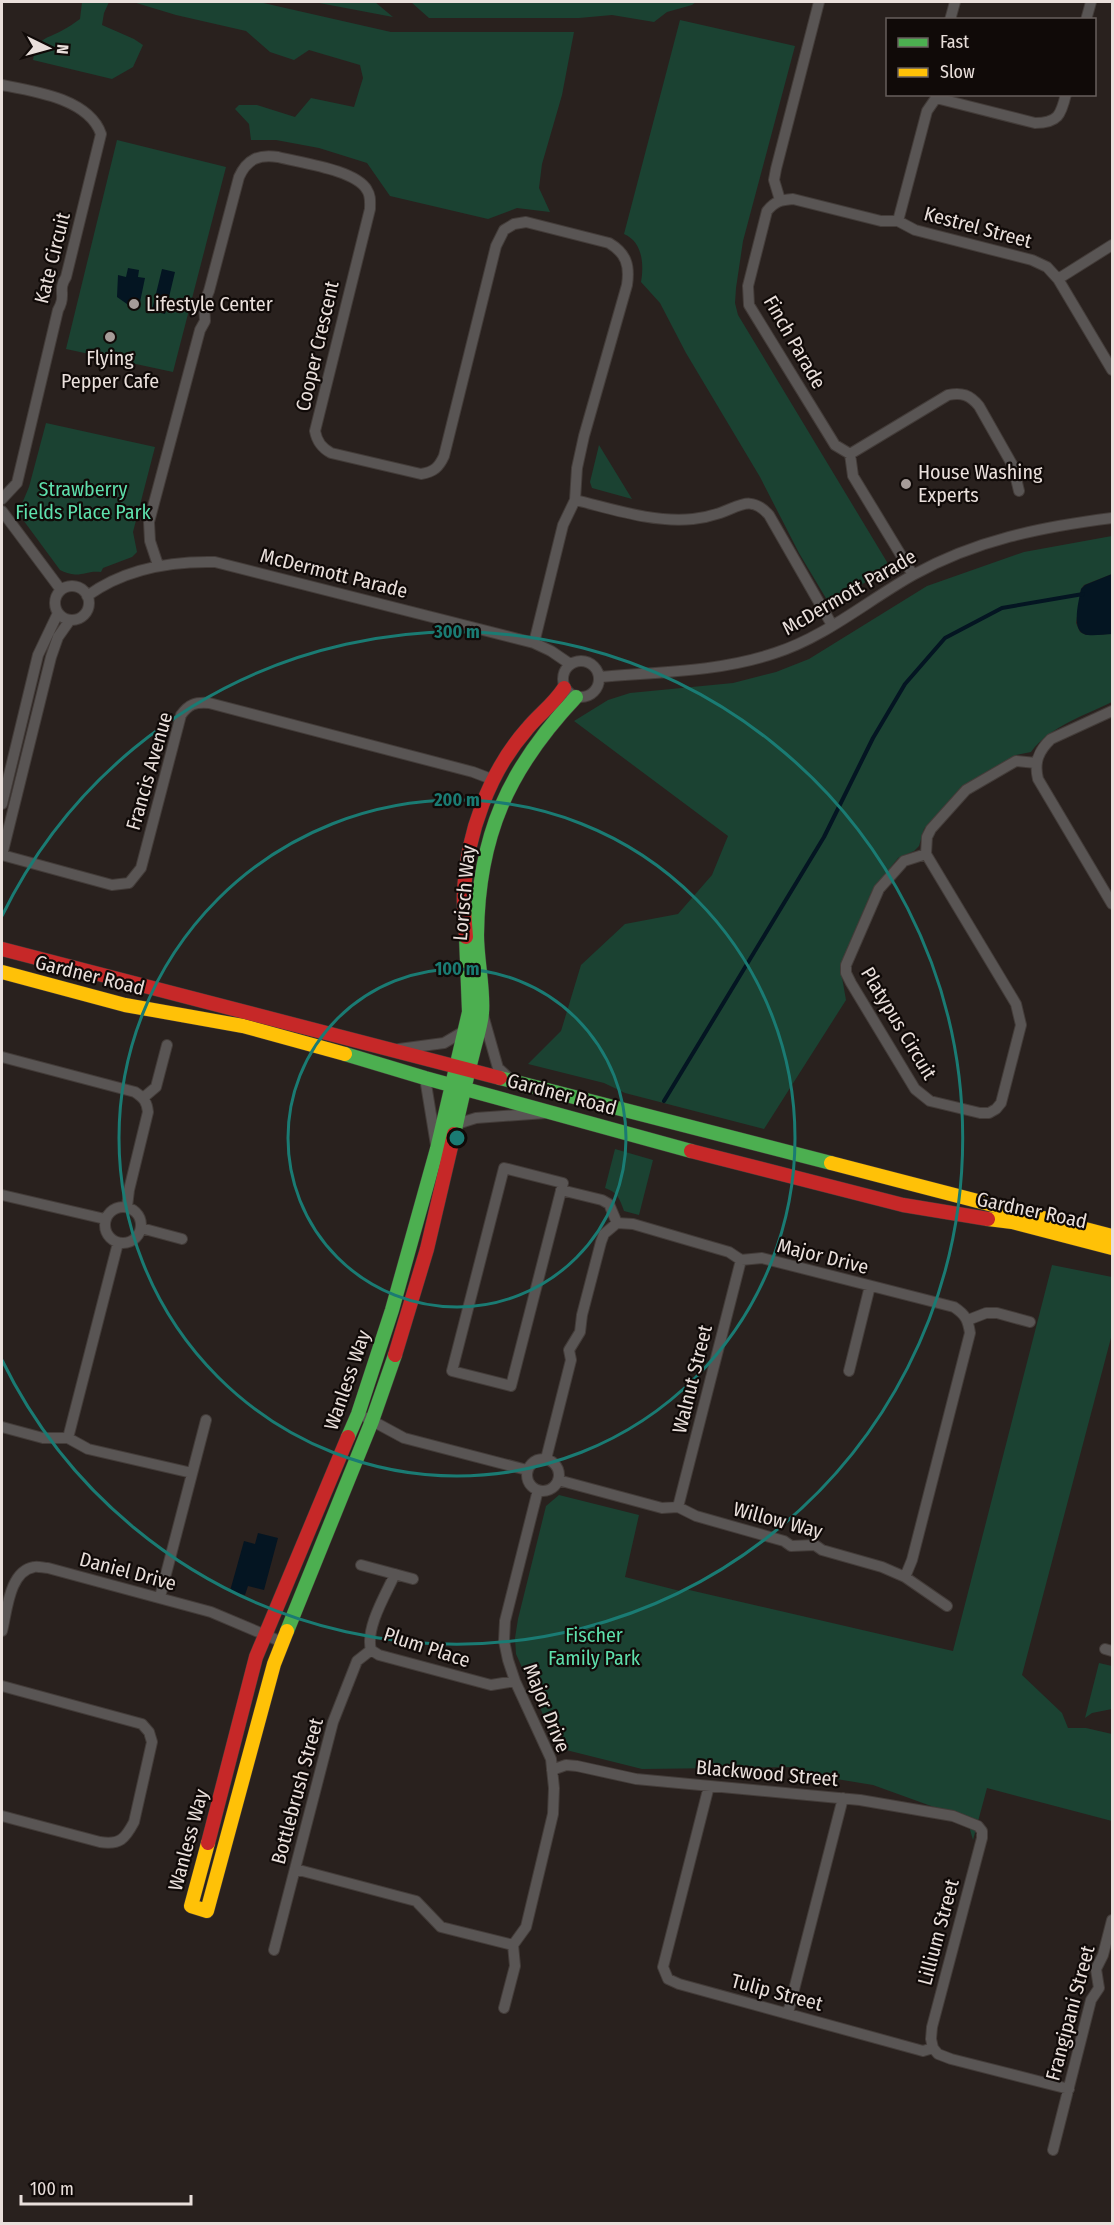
<svg xmlns="http://www.w3.org/2000/svg" width="1114" height="2225" font-family="'Fira Sans Condensed',sans-serif">
	<style>
		.green { fill: #1b4232 }
		.water { fill: #041522 }
		.lines { fill: none; stroke-linecap: round; stroke-linejoin: round }
		.stream { stroke: #041522; stroke-width: 4 }
		.street-casing { stroke: #433c39; stroke-width: 12 }
		.fast-casing { stroke: #433c39; stroke-width: 15 }
		.slow-casing { stroke: #433c39; stroke-width: 15 }
		.jam-casing { stroke: #433c39; stroke-width: 15 }
		.street { stroke: #595554; stroke-width: 10 }
		.fast { stroke: #4caf50; stroke-width: 14 }
		.slow { stroke: #ffc107; stroke-width: 14 }
		.jam { stroke: #c62828; stroke-width: 14 }
		.ring { fill: none; stroke: #1a7b73; stroke-width: 3 }
		.poi-dot { fill: #a69c99; stroke: #100a08; stroke-width: 2 }
		.labels { text-anchor: middle; stroke-width: 4.5; stroke-linejoin: round; paint-order: stroke }
		.street-label { font-size: 20px; fill: #e9dfdb; stroke: #100a08 }
		.poi-label { font-size: 20px; fill: #e9dfdb; stroke: #100a08; text-anchor: start }
		.park-label { font-size: 20px; fill: #5edfac; stroke: #100a08 }
		.centre { fill: #1a7b73; stroke: #100a08; stroke-width: 3 }
		.ring-label { font-size: 18px; text-anchor: middle; font-weight: bold; fill: #1a7b73; stroke: #100a08; stroke-width: 4.5; stroke-linejoin: round; paint-order: stroke }
	</style>
	<rect width="100%" height="100%" fill="#29211e"/>
	<!-- green -->
	<path class="green" d="M 82,2 L 109,2 L 104,13 L 102,25 L 134,39 L 143,45 L 133,67 L 112,79 L 33,60 C 37,37 45,40 63,30 C 69,27 74,23 80,19 Z
		M 133,2 L 259,2 L 391,32 L 574,32 L 562,95 L 542,164 L 539,188 L 550,212 L 517,208 L 488,219 L 390,196 L 367,163 L 319,148 L 276,140 L 251,140 L 249,124 L 235,109 L 239,105 L 257,105 L 295,117 L 311,98 L 354,107 L 363,78 L 360,65 L 309,50 L 294,60 L 270,52 L 246,31 L 176,15 Z
		M 314,2 L 375,2 L 393,17 Z
		M 411,2 L 696,2 L 692,5 L 667,12 L 654,22 L 612,15 L 579,18 L 429,18 Z
		M 680,20 L 795,46 L 743,241 L 736,288 L 735,303 L 738,315 L 887,562 L 886,569 L 830,605 L 799,553 L 760,477 L 686,353 L 660,303 L 641,282 C 644,265 643,242 624,234 Z
		M 117,140 L 226,167 L 173,372 L 66,349 Z
		M 46,423 L 155,447 L 133,532 L 137,552 L 132,557 L 103,568 L 101,572 C 83,570 81,580 60,570 L 18,513 L 29,487 Z
		M 599,445 L 632,499 L 592,488 L 590,482 Z
		M 1112,536 L 1112,574 L 1084,585 L 1081,589 L 1076,623 L 1080,632 L 1086,635 L 1112,634 L 1112,702 C 1084,716 1050,726 1031,752 L 1016,755 L 962,786 L 924,829 L 919,846 L 914,851 L 898,858 L 872,891 L 840,966 L 846,1000 L 764,1129 L 625,1093 L 604,1083 L 528,1064 L 561,1031 L 581,965 L 625,924 L 678,914 L 712,875 L 728,836 L 574,721 L 608,700 L 630,693 L 733,683 L 776,672 L 809,659 L 927,586 L 1024,552 Z
		M 615,1149 L 653,1160 L 639,1215 L 624,1211 C 620,1199 617,1192 605,1188 Z
		M 1052,1265 L 1112,1277 L 1112,1334 L 1022,1675 L 1062,1713 L 1068,1728 L 1086,1728 L 1112,1734 L 1112,1821 L 987,1788 L 973,1840 L 967,1819 L 873,1785 L 812,1775 L 796,1767 L 642,1769 L 558,1748 L 516,1654 L 515,1638 L 518,1619 L 546,1506 L 559,1495 L 639,1515 L 625,1577 L 684,1592 L 685,1589 L 953,1651 Z
		M 1099,1663 L 1112,1666 L 1112,1709 L 1092,1713 L 1085,1718 Z"/>
	<!-- water -->
	<path class="water" d="M 128,268 L 139,270 L 138,277 L 145,278 L 139,307 L 127,304 L 117,297 L 118,275 L 126,277 Z
		M 162,269 L 175,272 L 165,314 L 152,310 Z
		M 1112,574 L 1112,634 C 1104,634 1091,637 1084,634 C 1071,629 1079,600 1081,589 L 1085,585 Z
		M 258,1533 L 278,1538 L 264,1590 L 248,1586 L 245,1595 L 230,1591 L 244,1541 L 255,1544 Z"/>
	<g class="lines">
		<!-- stream -->
		<path class="stream" d="M 664,1101 L 824,837 L 873,738 L 905,684 L 945,638 L 1002,608 L 1083,594"/>
		<defs>
			<path id="street" d="M 950,20 L 955,2
				M 1086,20 L 1091,2
				M 2,85 C 34,91 89,99 101,134 L 66,277 C 57,291 67,295 58,310 L 17,483 L 2,499
				M 936,98 L 1035,123 C 1058,123 1061,115 1066,94
				M 780,200 L 774,180 L 776,169 L 819,2
				M 898,221 L 927,111 L 936,98 L 936,94
				M 1058,279 L 1112,245
				M 850,454 L 948,395 C 962,392 970,395 979,406 L 1013,466 L 1019,491
				M 575,500 C 613,509 653,523 693,519 C 702,518 711,516 720,513 C 740,506 751,495 769,515 L 832,625
				M 2,511 L 61,590
				M 158,565 L 150,541 L 149,522 L 200,330 L 205,321 L 204,303 L 209,291 L 239,177 C 247,159 259,154 278,157 C 301,163 356,170 367,190 C 371,196 370,202 370,209 L 315,431 C 317,442 322,448 331,453 L 421,474 C 434,472 439,467 444,456 L 496,246 L 504,230 L 514,224 L 526,222 L 609,243 C 626,253 630,265 627,285 L 584,436 L 577,468 L 575,500 L 563,525 L 534,643
				M 913,575 L 853,476 L 850,454 L 835,445 L 749,305 L 748,286 L 767,211 C 775,201 781,200 793,199 L 881,221 L 898,221 L 915,230 L 1032,260 L 1047,267 L 1058,279 L 1112,370
				M55 603a17 17 0 1 1 34 0a17 17 0 1 1-34 0Z
				M 87,596 C 124,569 170,561 215,562 L 534,643 L 551,651 L 570,664
				M563 679a18 18 0 1 1 36 0a18 18 0 1 1-36 0Z
				M 599,677 C 658,672 719,672 775,653 C 825,637 867,601 913,575 C 976,540 1041,527 1112,518
				M 1112,711 L 1051,739 C 1038,751 1034,763 1038,779 L 1112,904
				M 2,804 L 38,655 L 58,613
				M 926,854 L 1016,1004 L 1021,1025 L 1001,1103 L 996,1109 L 989,1113 L 980,1113 L 930,1101 L 915,1089 L 851,983 L 846,973 L 846,965 L 879,889 L 904,861 L 926,854 L 927,837 L 931,829 L 966,790 L 1016,761 L 1036,763
				M 2,855 L 112,885 L 129,883 L 141,868 L 181,715 C 189,704 195,702 209,703 L 473,772 L 494,780
				M 2,855 L 51,657 L 58,637 L 70,620
				M 483,1015 L 498,1068 L 510,1079
				M 399,1049 L 444,1043 L 466,1030
				M 2,1057 L 135,1092 C 144,1098 147,1102 148,1112 L 129,1190 L 127,1207
				M 425,1078 L 436,1145
				M 143,1098 L 156,1087 L 167,1045
				M 457,1124 L 476,1118 L 546,1113
				M 504,1168 L 563,1183 L 511,1386 L 452,1371 Z
				M 561,1190 L 602,1200 L 609,1204 L 617,1223
				M 2,1195 L 105,1219
				M105 1225a18 18 0 1 1 36 0a18 18 0 1 1-36 0Z
				M 141,1228 L 182,1239
				M 968,1320 L 986,1313 L 997,1313 L 1030,1322
				M 849,1371 L 870,1286
				M 367,1418 L 404,1438 L 527,1470
				M 2,1427 L 43,1438 L 68,1438 L 88,1449 L 192,1473
				M 68,1438 L 118,1243
				M527 1475a16 16 0 1 1 32 0a16 16 0 1 1-32 0Z
				M 546,1459 L 571,1360 L 569,1350 L 580,1332 L 582,1315 L 601,1242 L 604,1234 L 617,1223 L 633,1224 L 729,1252 L 741,1260 L 762,1258 L 954,1307 C 966,1315 968,1320 970,1333 L 912,1560 L 905,1577
				M 558,1480 L 662,1508 L 678,1507 L 696,1516 L 784,1541 L 791,1546 L 815,1545 L 822,1550 L 882,1567 L 905,1577 L 947,1606
				M 678,1507 L 741,1260
				M 361,1565 L 413,1579
				M 395,1574 C 386,1594 365,1628 371,1650 L 379,1655 L 491,1685 L 515,1681
				M 160,1597 L 206,1420
				M 2,1631 C 7,1612 9,1571 34,1567 C 38,1566 44,1568 48,1568 L 211,1612 L 282,1642
				M 1105,1649 L 1112,1651
				M 2,1686 L 142,1724 L 149,1732 L 152,1742 L 134,1822 C 125,1839 120,1845 100,1842 L 2,1816
				M 552,1770 L 566,1765 L 577,1766 L 636,1779 L 860,1800 L 953,1816 L 978,1826 L 982,1831 L 982,1838 L 932,2027 L 931,2039 L 933,2048
				M 709,1786 L 663,1967 L 668,1979 L 679,1984 L 923,2051 L 933,2048
				M 295,1869 L 416,1901 L 441,1927 L 513,1945
				M 274,1950 L 333,1722 L 357,1661 L 371,1650
				M 504,2008 L 515,1966 L 513,1945 L 526,1927 L 553,1814 L 554,1788 L 551,1759 L 515,1681 L 508,1660 L 504,1641 L 505,1621 L 538,1490
				M 788,2013 L 843,1798
				M 933,2048 L 938,2054 L 951,2059 L 1069,2089
				M 1053,2150 L 1091,2000 L 1099,1988 L 1096,1969 L 1103,1955 L 1112,1920"/>
			<path id="fast" d="M 345,1054 L 425,1078 L 691,1151
				M 500,1078 L 831,1163
				M 454,1134 C 460,1107 466,1080 473,1053 C 476,1040 481,1026 482,1013 C 484,990 477,960 477,935 C 478,836 508,769 576,697
				M 348,1437 L 358,1414 L 392,1310 L 437,1149 L 469,1012 L 466,937
				M 287,1631 L 372,1421 L 395,1355"/>
			<path id="slow" d="M 2,972 L 125,1005 L 243,1026 L 345,1054
				M 831,1163 L 1112,1236
				M 988,1219 L 1012,1222 L 1112,1248
				M 208,1843 L 191,1906 L 207,1911 L 274,1664 L 287,1631"/>
			<path id="jam" d="M 466,937 C 465,922 463,906 464,890 C 467,834 489,772 527,729 C 539,714 553,705 564,688
				M 2,949 L 500,1078
				M 691,1151 L 903,1205 L 988,1219
				M 395,1355 L 427,1249 L 454,1134
				M 208,1843 L 256,1657 L 348,1437"/>
		</defs>
		<!-- street casing -->
		<use href="#street" class="street-casing"/>
		<!-- fast casing -->
		<use href="#fast" class="fast-casing"/>
		<!-- slow casing -->
		<use href="#slow" class="slow-casing"/>
		<!-- jam casing -->
		<use href="#jam" class="jam-casing"/>
		<!-- street -->
		<use href="#street" class="street"/>
		<!-- fast -->
		<use href="#fast" class="fast"/>
		<!-- slow -->
		<use href="#slow" class="slow"/>
		<!-- jam -->
		<use href="#jam" class="jam"/>
	</g>
	<!-- distance rings -->
	<g class="ring">
		<circle cx="457" cy="1138" r="169"/>
		<circle cx="457" cy="1138" r="338"/>
		<path d="M2 916A506 506 0 1 1 2 1360"/>
	</g>
	<!-- markers -->
	<g class="poi-dot">
		<circle cx="134" cy="304" r="6"/>
		<circle cx="110" cy="337" r="6"/>
		<circle cx="906" cy="484" r="6"/>
	</g>
	<g class="labels">
		<!-- street labels -->
		<g class="street-label">
			<text transform="translate(978 227) rotate(15)" y="7">Kestrel Street</text>
			<text transform="translate(52 258) rotate(-76)" y="7">Kate Circuit</text>
			<text transform="translate(795 342) rotate(60)" y="7">Finch Parade</text>
			<text transform="translate(317 346) rotate(-77)" y="7">Cooper Crescent</text>
			<text transform="translate(334 573) rotate(14)" y="7">McDermott Parade</text>
			<text transform="translate(849 592) rotate(-30)" y="7">McDermott Parade</text>
			<text transform="translate(149 771) rotate(-74)" y="7">Francis Avenue</text>
			<text transform="translate(464 893) rotate(-85)" y="7">Lorisch Way</text>
			<text transform="translate(90 975) rotate(14)" y="7">Gardner Road</text>
			<text transform="translate(899 1023) rotate(59)" y="7">Platypus Circuit</text>
			<text transform="translate(562 1094) rotate(15)" y="7">Gardner Road</text>
			<text transform="translate(1032 1210) rotate(12)" y="7">Gardner Road</text>
			<text transform="translate(823 1256) rotate(14)" y="7">Major Drive</text>
			<text transform="translate(692 1379) rotate(-76)" y="7">Walnut Street</text>
			<text transform="translate(347 1380) rotate(-71)" y="7">Wanless Way</text>
			<text transform="translate(778 1520) rotate(15)" y="7">Willow Way</text>
			<text transform="translate(128 1571) rotate(15)" y="7">Daniel Drive</text>
			<text transform="translate(427 1647) rotate(18)" y="7">Plum Place</text>
			<text transform="translate(547 1708) rotate(68)" y="7">Major Drive</text>
			<text transform="translate(767 1773) rotate(5)" y="7">Blackwood Street</text>
			<text transform="translate(297 1791) rotate(-75)" y="7">Bottlebrush Street</text>
			<text transform="translate(188 1840) rotate(-75)" y="7">Wanless Way</text>
			<text transform="translate(938 1932) rotate(-75)" y="7">Lillium Street</text>
			<text transform="translate(777 1992) rotate(15)" y="7">Tulip Street</text>
			<text transform="translate(1070 2013) rotate(-75)" y="7">Frangipani Street</text>
		</g>
		<!-- poi labels -->
		<g class="poi-label">
			<text x="146" y="311">Lifestyle Center</text>
			<text x="110" y="365" text-anchor="middle">Flying<tspan x="110" dy="23">Pepper Cafe</tspan></text>
			<text x="918" y="479">House Washing<tspan x="918" dy="23">Experts</tspan></text>
		</g>
		<!-- park labels -->
		<g class="park-label">
			<text x="83" y="496">Strawberry<tspan x="83" dy="23">Fields Place Park</tspan></text>
			<text x="594" y="1642">Fischer<tspan x="594" dy="23">Family Park</tspan></text>
		</g>
	</g>
	<circle cx="457" cy="1138" r="9" class="centre"/>
	<g class="ring-label">
		<text x="457" y="638">300 m</text>
		<text x="457" y="806">200 m</text>
		<text x="457" y="975">100 m</text>
	</g>
	<!-- border -->
	<rect width="1114" height="2225" fill="none" stroke="#e9dfdb" stroke-width="6"/>
	<!-- legend -->
	<rect x="886" y="18" width="210" height="78" fill="#100a08" stroke="#675f5c" stroke-width="1.5"/>
	<rect x="898" y="38" width="30" height="9" fill="#4caf50" stroke="#675f5c" stroke-width="1.5"/>
	<text x="940" y="48" font-size="18" fill="#e9dfdb">Fast</text>
	<rect x="898" y="68" width="30" height="9" fill="#ffc107" stroke="#675f5c" stroke-width="1.5"/>
	<text x="940" y="78" font-size="18" fill="#e9dfdb">Slow</text>
	<!-- north arrow -->
	<g transform="translate(48 48) rotate(95)" stroke="#100a08" stroke-width="4.5" paint-order="stroke">
	<path d="M0-4.5L10 22L0 15L-10 22Z" fill="#e9dfdb"/>
	<text y="-9" font-size="16" font-weight="bold" text-anchor="middle" fill="#e9dfdb">N</text>
	</g>
	<!-- scale -->
	<path d="M21 2195v9h170v-9" fill="none" stroke="#e9dfdb" stroke-width="3"/>
	<text x="30" y="2195" font-size="18" fill="#e9dfdb" stroke="#100a08" stroke-width="4.5" paint-order="stroke">100 m</text>
</svg>
